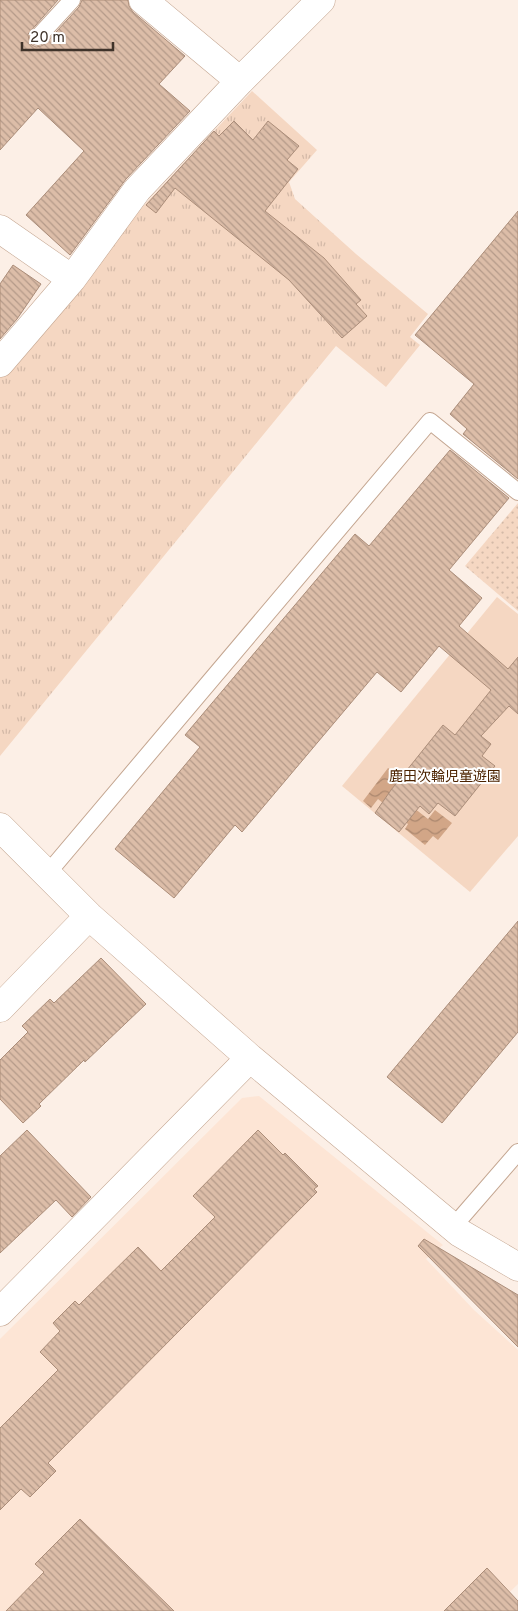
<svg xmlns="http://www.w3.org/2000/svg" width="518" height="1611" font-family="Overpass,'Noto Sans JP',sans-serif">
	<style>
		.built { fill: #fde5d5 }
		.grass { fill: url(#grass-tufts) }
		.park { fill: #f5d7c2 }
		.garden { fill: url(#garden-dots) }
		.water { fill: url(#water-waves) }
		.building { fill: url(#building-back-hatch); stroke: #ab8d79 }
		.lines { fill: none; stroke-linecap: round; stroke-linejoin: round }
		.service-casing { stroke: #c4a691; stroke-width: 18 }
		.minor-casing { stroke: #c4a691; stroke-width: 29 }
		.service { stroke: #fff; stroke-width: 16 }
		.minor { stroke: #fff; stroke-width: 28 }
		.labels { text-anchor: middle; stroke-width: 4; stroke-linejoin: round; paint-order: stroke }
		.park-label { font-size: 14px; fill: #4c2300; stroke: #fff }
	</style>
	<defs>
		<pattern id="grass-tufts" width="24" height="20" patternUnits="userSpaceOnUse" patternTransform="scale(1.25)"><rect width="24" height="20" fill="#f5d7c2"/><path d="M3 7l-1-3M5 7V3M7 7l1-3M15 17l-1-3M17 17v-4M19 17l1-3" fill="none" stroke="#d3b9a7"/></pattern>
		<pattern id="garden-dots" width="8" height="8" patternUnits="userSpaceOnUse" patternTransform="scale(1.25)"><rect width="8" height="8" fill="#f5d7c2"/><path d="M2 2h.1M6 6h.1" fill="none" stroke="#d3b9a7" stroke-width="1.8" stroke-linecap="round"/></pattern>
		<pattern id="water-waves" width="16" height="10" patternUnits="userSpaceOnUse" patternTransform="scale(1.25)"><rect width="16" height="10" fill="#d2a687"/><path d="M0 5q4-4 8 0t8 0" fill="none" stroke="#ac886f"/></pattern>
		<pattern id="building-back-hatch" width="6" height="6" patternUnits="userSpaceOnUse" patternTransform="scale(1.25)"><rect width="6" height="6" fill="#dcbda8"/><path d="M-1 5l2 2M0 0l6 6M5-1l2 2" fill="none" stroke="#b49a89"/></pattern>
	</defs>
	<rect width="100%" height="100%" fill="#fcefe6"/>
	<!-- built -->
	<path class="built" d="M 259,1096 L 443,1245 L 426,1259 L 474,1310 L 518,1350 L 518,1584 L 490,1611 L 0,1611 L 0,1339 L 242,1098 Z"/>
	<!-- grass -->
	<path class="grass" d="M 252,91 L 317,150 L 289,182 L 295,199 L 356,254 L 428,314 L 410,337 L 420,345 L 386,387 L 336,346 L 0,756 L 0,378 L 146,203 Z"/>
	<!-- park -->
	<path class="park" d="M 497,597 L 518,614 L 518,836 L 470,892 L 342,786 Z"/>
	<!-- garden -->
	<path class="garden" d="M 518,503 L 518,611 L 465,566 Z"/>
	<!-- water -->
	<path class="water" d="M 388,768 L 409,785 L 400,797 L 428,819 L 435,810 L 452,823 L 438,840 L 433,836 L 425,845 L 405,829 L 408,824 L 378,799 L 371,808 L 363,801 Z"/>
	<!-- building -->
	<path class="building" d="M 0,0 L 58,0 L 28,34 L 29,40 L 32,45 L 36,47 L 41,46 L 45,44 L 79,7 L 82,0 L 128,0 L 129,6 L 133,12 L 185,56 L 159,84 L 190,111 L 126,179 L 70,255 L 26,215 L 84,151 L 38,108 L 0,150 Z
		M 234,121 L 253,140 L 268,121 L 299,146 L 287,160 L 298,169 L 265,211 L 324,258 L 361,300 L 356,304 L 367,316 L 342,338 L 289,280 L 175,188 L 156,213 L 146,205 L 214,131 L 219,136 Z
		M 518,211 L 518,479 L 463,434 L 467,429 L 450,414 L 474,384 L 415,335 Z
		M 13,265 L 41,284 L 17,319 L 0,339 L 0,284 Z
		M 450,450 L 509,498 L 449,570 L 482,598 L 459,626 L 508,669 L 518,657 L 518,714 L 509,706 L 481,736 L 491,744 L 482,756 L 495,766 L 455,816 L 438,803 L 429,814 L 420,806 L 399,832 L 375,813 L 391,790 L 443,725 L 455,735 L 491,690 L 439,646 L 401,692 L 377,672 L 242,832 L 235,825 L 174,898 L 115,849 L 200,747 L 185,735 L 355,534 L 369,546 Z
		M 518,921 L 518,1032 L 442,1123 L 387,1077 Z
		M 101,958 L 146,1004 L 85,1062 L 84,1060 L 39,1104 L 41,1106 L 23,1123 L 0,1099 L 0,1060 L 28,1032 L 22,1026 L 50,999 L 54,1003 Z
		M 27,1130 L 91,1197 L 72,1217 L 56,1200 L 0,1253 L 0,1156 Z
		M 258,1130 L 283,1155 L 285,1153 L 318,1186 L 314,1189 L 317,1192 L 48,1463 L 56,1471 L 30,1497 L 21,1489 L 0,1510 L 0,1428 L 58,1370 L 40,1352 L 60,1331 L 53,1323 L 75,1301 L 79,1305 L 138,1247 L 161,1271 L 215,1217 L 193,1196 Z
		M 424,1239 L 518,1295 L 518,1347 L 418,1246 Z
		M 80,1519 L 174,1611 L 6,1611 L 44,1572 L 35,1564 Z
		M 487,1568 L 518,1601 L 518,1611 L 444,1611 Z"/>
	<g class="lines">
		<defs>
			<path id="service" d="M 38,37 L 72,0
				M 47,874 L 430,421 L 518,492
				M 453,1227 L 518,1152"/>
			<path id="minor" d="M 143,0 L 240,81
				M 0,229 L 72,279
				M 0,363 L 72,279 L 137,190 L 240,81 L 321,0
				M 0,827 L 89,916 L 250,1058 L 460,1233 L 518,1267
				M 0,1008 L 89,916
				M 0,1312 L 250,1058"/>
		</defs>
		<!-- service casing -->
		<use href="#service" class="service-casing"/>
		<!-- minor casing -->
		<use href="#minor" class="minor-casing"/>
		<!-- service -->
		<use href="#service" class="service"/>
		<!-- minor -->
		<use href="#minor" class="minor"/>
	</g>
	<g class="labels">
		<!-- park labels -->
		<g class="park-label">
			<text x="445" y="781">鹿田次輪児童遊園</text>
		</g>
	</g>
	<!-- scale -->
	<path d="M22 42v8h91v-8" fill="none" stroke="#3f332a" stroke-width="2.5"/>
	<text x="30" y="42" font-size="15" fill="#3f332a" stroke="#ffffff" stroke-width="4" paint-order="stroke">20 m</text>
</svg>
